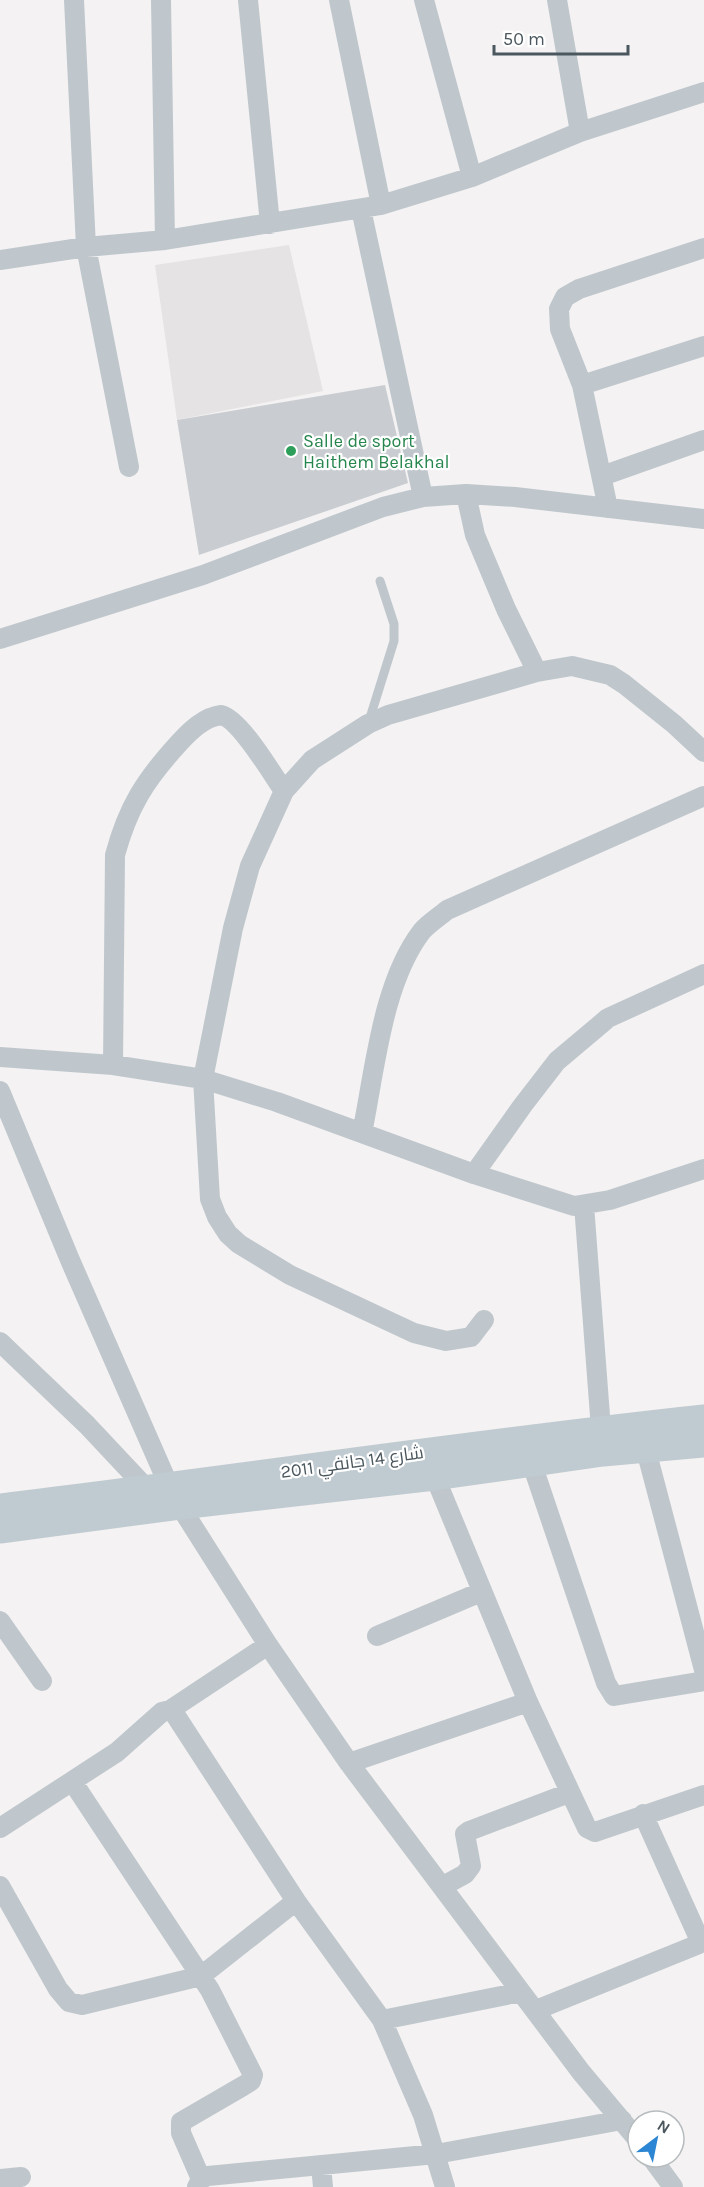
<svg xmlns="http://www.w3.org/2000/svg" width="704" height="2187" font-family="Karla,Cairo,sans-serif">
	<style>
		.education { fill: #e5e3e3 }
		.building { fill: #c9cdd1 }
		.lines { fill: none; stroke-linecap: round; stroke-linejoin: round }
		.lane { stroke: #bfc7cd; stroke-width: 9 }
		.street { stroke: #bfc7cd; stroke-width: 20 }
		.secondary { stroke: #c0cad1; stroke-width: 27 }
		.leisure-dot { fill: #2e9e5b; stroke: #fff; stroke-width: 2 }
		.labels { text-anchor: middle; stroke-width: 4.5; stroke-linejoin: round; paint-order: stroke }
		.leisure-label { font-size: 18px; fill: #27864d; stroke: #fff; text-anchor: start }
		.street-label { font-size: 18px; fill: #4b575e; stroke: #fff }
	</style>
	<rect width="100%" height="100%" fill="#f4f2f2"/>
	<!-- education -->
	<path class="education" d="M 289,245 L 323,391 L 177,420 L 155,265 Z"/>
	<!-- building -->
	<path class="building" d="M 385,385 L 408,483 L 199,555 L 177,420 Z"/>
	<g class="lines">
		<!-- lane -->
		<path class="lane" d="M 369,721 L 394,641 L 394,624 L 380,581"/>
		<!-- street -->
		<path class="street" d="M 74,0 L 86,247 L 129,467
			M 161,0 L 165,240
			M 248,0 L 270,224
			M 339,0 L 381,205
			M 424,0 L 472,177
			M 557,0 L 580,132
			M 361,209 L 423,497
			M 0,260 L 86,247 L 165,240 L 381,205 L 472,177 L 580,132 L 704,92
			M 582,385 L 704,346
			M 602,476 L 704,440
			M 466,494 L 475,535 L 506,609 L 537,672
			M 608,508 L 582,385 L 560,329 L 559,309 L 565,297 L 579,289 L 704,248
			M 0,639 L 203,575 L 383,507 L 423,497 L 466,494 L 515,497 L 704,519
			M 0,1057 L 113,1065 L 203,1079 L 277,1102 L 474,1174 L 574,1206 L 610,1200 L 704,1169
			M 113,1065 L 115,855 C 128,807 145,780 179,743 C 190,731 204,717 221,715 C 240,719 272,774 284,791
			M 0,1091 L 70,1260 L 169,1486 L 180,1506 L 268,1645 L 349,1763 L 581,2072 L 638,2140
			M 362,1133 C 375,1070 382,983 422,931 C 429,923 439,917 447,910 L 704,796
			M 474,1174 L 523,1105 L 557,1061 L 608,1018 L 704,974
			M 584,1205 L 602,1442
			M 484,1320 L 471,1337 L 446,1341 L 414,1333 L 290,1275 L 239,1244 L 228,1234 L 217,1217 L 210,1199 L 203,1079 L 233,928 L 250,866 L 284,791 L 312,760 L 368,724 L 388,715 L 537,672 L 572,666 L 610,675 L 624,684 L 674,724 L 704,752
			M 0,1342 L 87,1425 L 148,1490
			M 646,1450 L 704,1670
			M 532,1464 L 606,1683 L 614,1696 L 704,1681
			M 435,1477 L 528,1702 L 587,1828 L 595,1832 L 704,1795
			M 0,1621 L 42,1681
			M 377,1636 L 481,1592
			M 170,1710 L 268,1645
			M 349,1763 L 528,1702
			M 72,1781 L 210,1990 L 253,2075 L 251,2081 L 243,2086 L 181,2122 L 181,2133 L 201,2179
			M 643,1814 L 701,1943
			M 0,1828 L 117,1752 L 162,1712 L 170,1710 L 174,1713 L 296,1901 L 382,2020 L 423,2115 L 445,2187
			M 0,1886 L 58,1989 L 69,2002 L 82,2005 L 201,1976 L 296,1901
			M 443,1886 L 465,1874 L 471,1866 L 465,1834 L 469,1831 L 569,1793
			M 536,2010 L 704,1942
			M 382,2020 L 521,1992
			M 651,2157 L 673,2187
			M 321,2165 L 323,2187
			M 0,2179 L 21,2177
			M 197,2187 L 201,2179 L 208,2176 L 436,2154 L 622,2120"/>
		<!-- secondary -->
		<path class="secondary" d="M 0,1507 C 235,1479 469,1443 704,1418
			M 0,1530 L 180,1506 L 435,1477 L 603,1453 L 704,1444"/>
	</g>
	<!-- markers -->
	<circle class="leisure-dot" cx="291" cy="451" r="6"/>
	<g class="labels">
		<!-- leisure labels -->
		<g class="leisure-label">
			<text x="303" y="447">Salle de sport<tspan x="303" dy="21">Haithem Belakhal</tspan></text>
		</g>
		<!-- street labels -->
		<g class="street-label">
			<text transform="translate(352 1462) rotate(-8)" y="6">شارع 14 جانفي 2011</text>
		</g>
	</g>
	<!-- north arrow -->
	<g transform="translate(656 2139) rotate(32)"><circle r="28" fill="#ffffff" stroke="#b7bcbf" stroke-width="1.5"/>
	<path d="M0-4.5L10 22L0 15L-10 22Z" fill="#2d86d3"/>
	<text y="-9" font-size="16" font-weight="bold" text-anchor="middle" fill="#4b575e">N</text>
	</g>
	<!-- scale -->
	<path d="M494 45v9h134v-9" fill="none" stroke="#4b575e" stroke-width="3"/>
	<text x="503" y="45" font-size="18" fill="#4b575e" stroke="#ffffff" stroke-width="4.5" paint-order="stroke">50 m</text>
</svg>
